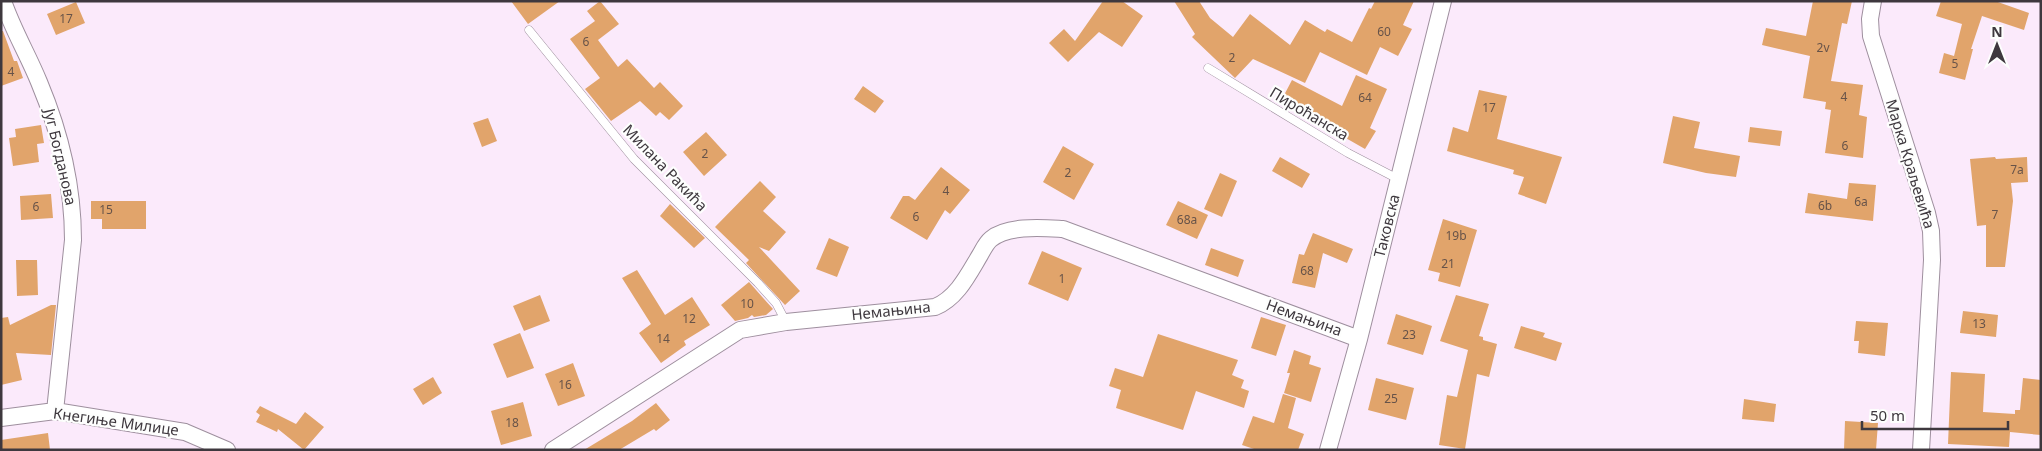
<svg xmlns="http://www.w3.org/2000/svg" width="2042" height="451" font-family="'Noto Sans',sans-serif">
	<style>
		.building { fill: #e1a46b }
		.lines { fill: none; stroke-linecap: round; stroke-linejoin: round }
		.service-casing { stroke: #9e8f9e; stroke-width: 9 }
		.minor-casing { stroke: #9e8f9e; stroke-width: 18 }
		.service { stroke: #fff; stroke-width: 8 }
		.minor { stroke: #fff; stroke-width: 16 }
		.labels { text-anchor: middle; stroke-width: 4.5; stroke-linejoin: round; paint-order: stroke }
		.number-label { font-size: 12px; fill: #675349 }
		.street-label { font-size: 15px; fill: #3e383e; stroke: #fdfefd }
	</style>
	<rect width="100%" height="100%" fill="#fbeafb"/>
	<!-- building -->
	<path class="building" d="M 511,1 L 560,1 L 528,24 Z
		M 600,1 L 619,24 L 598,40 L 618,67 L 627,59 L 654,88 L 660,82 L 683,106 L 669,120 L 660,112 L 656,116 L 640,101 L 611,121 L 585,89 L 600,78 L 570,39 L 595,21 L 587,11 Z
		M 1103,1 L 1122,1 L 1143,16 L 1122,47 L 1099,32 L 1068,62 L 1049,43 L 1064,29 L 1075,41 Z
		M 1174,1 L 1199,1 L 1210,18 L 1233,37 L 1250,14 L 1290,45 L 1305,20 L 1325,32 L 1327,29 L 1352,42 L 1369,8 L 1371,9 L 1375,1 L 1414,1 L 1403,25 L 1412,29 L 1398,56 L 1380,47 L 1367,75 L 1320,52 L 1305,83 L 1253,59 L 1235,78 L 1192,37 L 1195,34 Z
		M 1813,1 L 1852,1 L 1847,24 L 1842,23 L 1831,81 L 1863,85 L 1859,115 L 1867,117 L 1863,158 L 1825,153 L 1831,110 L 1825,109 L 1826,102 L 1803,98 L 1810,56 L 1762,45 L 1766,28 L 1806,36 Z
		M 1941,1 L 1995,1 L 2029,13 L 2024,30 L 1982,16 L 1971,49 L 1973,49 L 1965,80 L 1939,73 L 1944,53 L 1954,56 L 1962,24 L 1936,16 Z
		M 76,2 L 85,23 L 56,35 L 47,14 Z
		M 1,31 L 3,31 L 14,61 L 17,61 L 23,78 L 1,86 Z
		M 1356,75 L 1387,89 L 1370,128 L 1376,131 L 1365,149 L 1337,133 L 1339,129 L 1282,99 L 1292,80 L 1342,106 Z
		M 863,86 L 884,101 L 875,113 L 854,99 Z
		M 1479,90 L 1507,96 L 1497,139 L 1562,157 L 1546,204 L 1518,194 L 1524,177 L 1513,174 L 1514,170 L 1447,151 L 1453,127 L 1468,132 Z
		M 1673,116 L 1700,122 L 1694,148 L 1740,156 L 1736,177 L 1706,173 L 1663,163 Z
		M 488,118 L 497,141 L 482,147 L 473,123 Z
		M 41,125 L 44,143 L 37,144 L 39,162 L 13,166 L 9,138 L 16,137 L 15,129 Z
		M 1750,127 L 1782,131 L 1780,146 L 1748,142 Z
		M 706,132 L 727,155 L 704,176 L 683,152 Z
		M 1063,146 L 1094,164 L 1074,200 L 1043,182 Z
		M 1280,157 L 1310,174 L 1302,188 L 1272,171 Z
		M 1995,157 L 1996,159 L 2027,157 L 2028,182 L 2011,183 L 2013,201 L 2005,267 L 1986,267 L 1986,225 L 1977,226 L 1970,159 Z
		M 941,167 L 970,190 L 950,214 L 945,210 L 927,240 L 890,218 L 903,196 L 909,196 L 915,200 Z
		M 1220,173 L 1237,181 L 1222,217 L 1204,209 Z
		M 760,181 L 776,197 L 763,211 L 786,232 L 769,251 L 759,247 L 800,291 L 785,305 L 746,263 L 749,260 L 715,227 Z
		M 1849,183 L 1876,185 L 1873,221 L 1805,213 L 1808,193 L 1847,199 Z
		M 51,194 L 53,218 L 21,220 L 20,196 Z
		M 91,201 L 146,201 L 146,229 L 102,229 L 102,219 L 91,219 Z
		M 1178,201 L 1208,215 L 1197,239 L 1166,225 Z
		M 670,204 L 705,238 L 694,248 L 660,216 Z
		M 1443,219 L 1477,230 L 1460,287 L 1438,281 L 1440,273 L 1428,270 Z
		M 1313,233 L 1353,249 L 1347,263 L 1323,253 L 1315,288 L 1292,283 L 1299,254 L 1304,255 Z
		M 829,238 L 849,247 L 837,277 L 816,269 Z
		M 1211,248 L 1244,260 L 1238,277 L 1205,265 Z
		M 1042,251 L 1082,268 L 1068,301 L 1028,284 Z
		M 16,260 L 37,260 L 38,295 L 17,296 Z
		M 637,270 L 665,315 L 692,297 L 710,325 L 684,341 L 686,345 L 661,363 L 639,333 L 651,324 L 622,278 Z
		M 749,282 L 773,309 L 766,315 L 754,317 L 752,315 L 748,318 L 735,321 L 721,305 Z
		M 540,295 L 550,321 L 524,331 L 513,306 Z
		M 1456,295 L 1489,304 L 1479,336 L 1483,337 L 1483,340 L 1497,344 L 1489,377 L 1477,374 L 1465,449 L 1439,445 L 1447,395 L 1457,397 L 1468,350 L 1440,341 Z
		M 51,305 L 56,305 L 51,355 L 16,353 L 22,380 L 1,385 L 1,318 L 8,317 L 10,325 Z
		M 1963,311 L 1998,315 L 1996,337 L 1960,333 Z
		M 1396,314 L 1432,326 L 1423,355 L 1387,344 Z
		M 1261,317 L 1286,325 L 1276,356 L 1251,348 Z
		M 1856,321 L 1888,323 L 1885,356 L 1858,353 L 1859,341 L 1854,341 Z
		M 1521,326 L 1545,333 L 1543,337 L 1562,343 L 1556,361 L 1514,348 Z
		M 520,333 L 534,368 L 507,378 L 493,344 Z
		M 1158,334 L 1238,360 L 1232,375 L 1244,380 L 1241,388 L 1249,391 L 1244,408 L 1196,391 L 1183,430 L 1116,408 L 1121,390 L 1109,386 L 1115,368 L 1143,377 Z
		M 1294,350 L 1311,356 L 1309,364 L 1321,368 L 1311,402 L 1284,393 L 1290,373 L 1287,373 Z
		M 573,363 L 585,396 L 558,406 L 545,374 Z
		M 1951,372 L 1985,374 L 1983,412 L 2015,414 L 2015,410 L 2020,410 L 2023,378 L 2041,380 L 2041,435 L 2010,432 L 2009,447 L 1948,444 Z
		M 433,377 L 442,393 L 423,405 L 413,389 Z
		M 1376,378 L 1414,388 L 1406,420 L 1368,410 Z
		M 1283,394 L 1296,398 L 1288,428 L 1304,434 L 1298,450 L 1257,450 L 1242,445 L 1253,416 L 1274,423 Z
		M 1744,399 L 1776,404 L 1774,422 L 1742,419 Z
		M 523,402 L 532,436 L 501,445 L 491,411 Z
		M 656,403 L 670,420 L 656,431 L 654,429 L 619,450 L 584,450 L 632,421 Z
		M 260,406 L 296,424 L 305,412 L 324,427 L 304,450 L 278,429 L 277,432 L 256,422 L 260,415 L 256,412 Z
		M 1845,421 L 1878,423 L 1876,450 L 1844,450 Z
		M 48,433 L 50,450 L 1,450 L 1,440 Z"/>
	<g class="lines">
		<defs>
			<path id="service" d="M 529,30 L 634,159 L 758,283 L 776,303 L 786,322
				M 1208,68 L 1348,153 L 1398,179"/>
			<path id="minor" d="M 3,1 C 13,30 28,55 39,82 C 60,132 73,186 73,240 L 55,411
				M 1873,1 L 1870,19 L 1871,36 L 1927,213 L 1931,231 L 1932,260 L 1921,450
				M 1,418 L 55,411 L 185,432 L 227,450
				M 553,450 L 740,330 L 786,322 L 935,307 C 957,298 968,275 980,255 C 983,250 986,243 991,239 C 1008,225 1043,228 1063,229 L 1359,339
				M 1328,450 L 1359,339 L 1443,1"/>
		</defs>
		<!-- service casing -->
		<use href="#service" class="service-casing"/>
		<!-- minor casing -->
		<use href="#minor" class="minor-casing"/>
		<!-- service -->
		<use href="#service" class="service"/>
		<!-- minor -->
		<use href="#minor" class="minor"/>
	</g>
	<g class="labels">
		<!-- number labels -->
		<g class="number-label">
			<text x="66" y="23">17</text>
			<text x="1384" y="36">60</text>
			<text x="586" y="46">6</text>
			<text x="1823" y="52">2v</text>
			<text x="1232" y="62">2</text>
			<text x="1955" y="68">5</text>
			<text x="11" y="76">4</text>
			<text x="1844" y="101">4</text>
			<text x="1365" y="102">64</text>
			<text x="1489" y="112">17</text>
			<text x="1845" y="150">6</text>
			<text x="705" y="158">2</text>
			<text x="2017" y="174">7a</text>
			<text x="1068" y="177">2</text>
			<text x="946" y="195">4</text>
			<text x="1861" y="206">6a</text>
			<text x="1825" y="210">6b</text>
			<text x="36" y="211">6</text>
			<text x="106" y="214">15</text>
			<text x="1995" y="219">7</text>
			<text x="916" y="221">6</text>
			<text x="1187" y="224">68a</text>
			<text x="1456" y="240">19b</text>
			<text x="1448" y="268">21</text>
			<text x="1307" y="275">68</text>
			<text x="1062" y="283">1</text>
			<text x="747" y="308">10</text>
			<text x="689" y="323">12</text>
			<text x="1979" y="328">13</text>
			<text x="1409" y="339">23</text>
			<text x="663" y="343">14</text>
			<text x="565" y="389">16</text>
			<text x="1391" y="403">25</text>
			<text x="512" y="427">18</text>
		</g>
		<!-- street labels -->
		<g class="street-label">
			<text transform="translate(1309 114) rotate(31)" y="5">Пироћанска</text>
			<text transform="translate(60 157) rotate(77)" y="5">Југ Богданова</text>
			<text transform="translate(1910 164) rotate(73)" y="5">Марка Краљевића</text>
			<text transform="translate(665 168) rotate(46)" y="5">Милана Ракића</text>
			<text transform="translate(1387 226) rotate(-76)" y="5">Таковска</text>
			<text transform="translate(891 311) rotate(-6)" y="5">Немањина</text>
			<text transform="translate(1304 318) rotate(20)" y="5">Немањина</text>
			<text transform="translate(116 422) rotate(8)" y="5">Кнегиње Милице</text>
		</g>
	</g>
	<!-- border -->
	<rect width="2042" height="451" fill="none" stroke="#3e383e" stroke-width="5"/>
	<!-- north arrow -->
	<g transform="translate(1997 45)" stroke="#fdfefd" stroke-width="4" paint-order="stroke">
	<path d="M0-4L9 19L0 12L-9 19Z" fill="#3e383e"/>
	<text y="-8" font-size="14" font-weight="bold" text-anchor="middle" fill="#3e383e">N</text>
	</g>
	<!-- scale -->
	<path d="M1862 421v8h146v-8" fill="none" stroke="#3e383e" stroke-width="2.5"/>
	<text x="1870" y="421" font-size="15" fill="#3e383e" stroke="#fdfefd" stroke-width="4" paint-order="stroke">50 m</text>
</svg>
